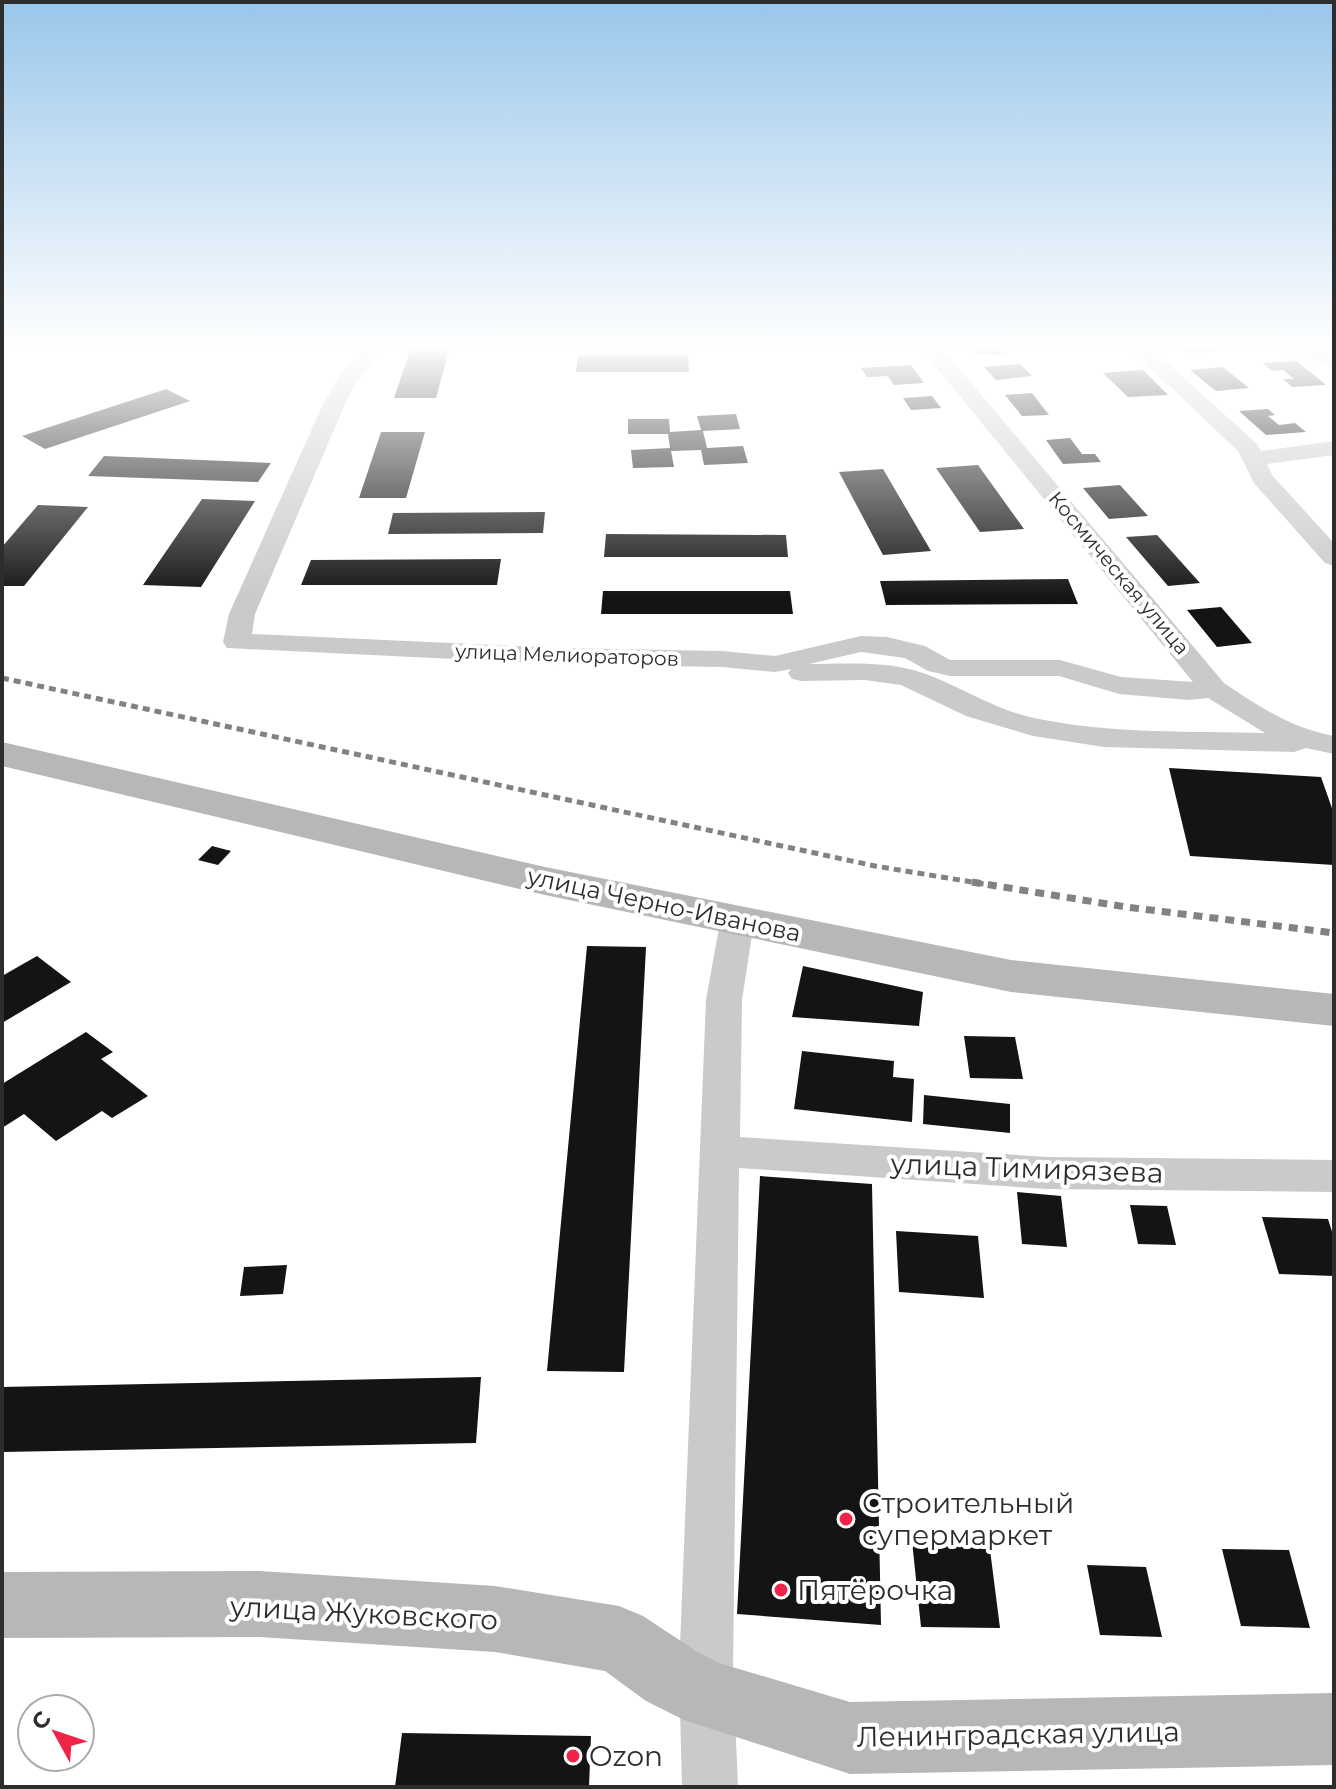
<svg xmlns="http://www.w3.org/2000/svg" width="1336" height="1789" font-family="Montserrat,sans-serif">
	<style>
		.building { fill: #141414 }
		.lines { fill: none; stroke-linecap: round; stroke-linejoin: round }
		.street { fill: #cacaca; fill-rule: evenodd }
		.secondary { fill: #b7b7b7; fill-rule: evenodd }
		.rail-far1 { stroke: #828282; stroke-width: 5; stroke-dasharray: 7 5; stroke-linecap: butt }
		.rail { stroke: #828282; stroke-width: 7; stroke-dasharray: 9 7; stroke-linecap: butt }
		.poi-dot { fill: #ef2448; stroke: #fff; stroke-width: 3 }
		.labels { text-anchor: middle; stroke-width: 8; stroke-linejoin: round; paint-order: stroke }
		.far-street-label { font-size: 20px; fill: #2d2d2d; stroke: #fff }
		.street-label { font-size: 24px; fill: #2d2d2d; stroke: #fff }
		.near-street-label { font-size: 28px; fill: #2d2d2d; stroke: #fff }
		.near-poi-label { font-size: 28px; fill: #2d2d2d; stroke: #fff; text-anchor: start }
	</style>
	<rect width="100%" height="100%" fill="#fff"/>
	<!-- building -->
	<path class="building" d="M 411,347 L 450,347 L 436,398 L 394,398 Z
		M 969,347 L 1001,347 L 1008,355 L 974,354 Z
		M 1180,347 L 1215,347 L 1219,351 L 1187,353 Z
		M 578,355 L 688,355 L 689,372 L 576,372 Z
		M 1297,361 L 1326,385 L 1292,387 L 1283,379 L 1294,379 L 1283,370 L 1272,371 L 1263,363 Z
		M 1020,364 L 1032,376 L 996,380 L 984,367 Z
		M 911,365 L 924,383 L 894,385 L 888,376 L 867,377 L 861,368 Z
		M 1223,367 L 1249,388 L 1216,391 L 1190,370 Z
		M 1143,370 L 1168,395 L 1128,397 L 1103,373 Z
		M 166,389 L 190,401 L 45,449 L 22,436 Z
		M 1032,393 L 1049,415 L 1022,416 L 1005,395 Z
		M 932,396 L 941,408 L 911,410 L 903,398 Z
		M 1268,409 L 1275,415 L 1268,416 L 1279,425 L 1295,423 L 1306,432 L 1266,435 L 1239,411 Z
		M 736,414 L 740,429 L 703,431 L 707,448 L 743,446 L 748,463 L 704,465 L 701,450 L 671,451 L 674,467 L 633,468 L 631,450 L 670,448 L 668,434 L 628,434 L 628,419 L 669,419 L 670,432 L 701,430 L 697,416 Z
		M 381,432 L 425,432 L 406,498 L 359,498 Z
		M 1070,438 L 1082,454 L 1095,454 L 1101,462 L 1063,464 L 1046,440 Z
		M 104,456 L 271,463 L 258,482 L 88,476 Z
		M 978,465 L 1024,529 L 980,532 L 936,468 Z
		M 883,469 L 931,551 L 883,555 L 839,472 Z
		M 1120,485 L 1148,516 L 1109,519 L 1083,488 Z
		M 202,499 L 255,501 L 201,587 L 143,585 Z
		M 38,505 L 88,507 L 24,586 L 2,586 L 2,547 Z
		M 545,512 L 543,533 L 388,534 L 393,513 Z
		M 606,534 L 786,535 L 788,557 L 604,557 Z
		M 1157,535 L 1200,583 L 1168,586 L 1126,537 Z
		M 501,559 L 497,585 L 301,585 L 311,560 Z
		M 1068,579 L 1078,604 L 886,605 L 880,581 Z
		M 603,591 L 790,591 L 793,614 L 601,614 Z
		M 1221,607 L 1252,643 L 1217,647 L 1187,610 Z
		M 1169,768 L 1321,777 L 1334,814 L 1334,865 L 1190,856 Z
		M 212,846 L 231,851 L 218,865 L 198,860 Z
		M 587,946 L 646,947 L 624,1372 L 547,1371 Z
		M 37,956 L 71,982 L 2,1023 L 2,976 Z
		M 803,966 L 923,992 L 919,1026 L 792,1017 Z
		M 86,1032 L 113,1052 L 101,1059 L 148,1096 L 112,1118 L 102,1111 L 56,1141 L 24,1114 L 2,1128 L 2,1084 Z
		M 964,1036 L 1015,1037 L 1023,1079 L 970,1078 Z
		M 802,1051 L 894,1061 L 893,1077 L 914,1079 L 912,1122 L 794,1109 Z
		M 924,1095 L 1010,1104 L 1010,1133 L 923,1124 Z
		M 760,1176 L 872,1184 L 881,1625 L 737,1614 Z
		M 1017,1192 L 1061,1196 L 1067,1247 L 1022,1244 Z
		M 1130,1205 L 1167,1206 L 1176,1245 L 1138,1244 Z
		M 1262,1217 L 1328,1219 L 1334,1238 L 1334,1276 L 1279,1274 Z
		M 896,1231 L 978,1236 L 984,1298 L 899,1292 Z
		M 287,1265 L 283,1294 L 240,1296 L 244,1267 Z
		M 481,1377 L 476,1443 L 2,1452 L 2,1387 Z
		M 912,1541 L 989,1542 L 1000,1628 L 921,1627 Z
		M 1222,1549 L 1289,1550 L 1310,1628 L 1241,1626 Z
		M 1087,1565 L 1146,1567 L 1162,1637 L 1100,1635 Z
		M 402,1733 L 591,1736 L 589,1787 L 395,1787 Z"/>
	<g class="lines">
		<!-- street -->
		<path class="street" d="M 363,347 L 384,347 L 356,383 L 345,404 L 255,614 L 252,634 L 557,648 L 722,651 L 775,656 L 861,636 L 887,637 L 925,646 L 950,660 L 1060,660 L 1121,677 L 1193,682 L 920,347 L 941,347 L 1224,683 C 1258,706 1293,729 1334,736 L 1334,754 L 1306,748 L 1294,752 L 1104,747 L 1033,736 L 966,716 L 901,685 L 865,680 L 802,681 L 792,679 L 788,673 L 791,669 L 775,672 L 722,667 L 557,664 L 227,648 L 223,642 L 229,614 L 323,404 L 339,377 ZM 861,652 L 905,658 L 928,671 L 950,676 L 1059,676 L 1119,694 L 1189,700 L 1208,698 L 1265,733 C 1190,731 1113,734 1039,719 C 991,710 956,682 913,670 C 880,661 843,664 809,664 Z
			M 1128,347 L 1150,347 L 1256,443 L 1261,451 L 1334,441 L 1334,455 L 1267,464 L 1272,475 L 1334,543 L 1334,566 L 1325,563 L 1254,483 L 1238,451 Z
			M 1279,347 L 1310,347 L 1334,354 L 1334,367 L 1282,351 Z
			M 737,911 L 749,914 L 754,922 L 742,1000 L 740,1137 L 1047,1157 L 1334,1160 L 1334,1192 L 1047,1189 L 739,1168 L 733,1670 L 738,1787 L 682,1787 L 679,1670 L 706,1000 L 720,922 L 725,914 Z"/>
		<!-- secondary -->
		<path class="secondary" d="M 2,742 L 545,867 L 1011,960 L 1334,994 L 1334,1026 L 1011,992 L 545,895 L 2,766 Z
			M 259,1571 L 495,1586 L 619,1606 L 643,1616 L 696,1651 L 719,1663 L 850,1702 L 1334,1693 L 1334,1765 L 850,1774 L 684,1720 L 646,1701 L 605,1671 L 495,1652 L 259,1637 L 2,1638 L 2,1572 Z"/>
		<!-- rail-far1 -->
		<path class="rail-far1" d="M 2,678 L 875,866 L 984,884"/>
		<!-- rail -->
		<path class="rail" d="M 972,882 L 1126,907 L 1334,933"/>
	</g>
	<!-- sky -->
	<linearGradient id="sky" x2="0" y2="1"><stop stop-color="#99c6ea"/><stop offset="0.58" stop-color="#fff"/><stop offset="1" stop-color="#fff" stop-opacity="0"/></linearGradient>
	<rect width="1336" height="598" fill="url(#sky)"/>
	<!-- markers -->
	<g class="poi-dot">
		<circle cx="846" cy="1519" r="8"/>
		<circle cx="781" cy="1590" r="8"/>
		<circle cx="573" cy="1756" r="8"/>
	</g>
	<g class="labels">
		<!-- far-street labels -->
		<g class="far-street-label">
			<text transform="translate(1119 573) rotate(50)" y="7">Космическая улица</text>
			<text transform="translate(567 655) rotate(2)" y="7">улица Мелиораторов</text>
		</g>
		<!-- street labels -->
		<g class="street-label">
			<text transform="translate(664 905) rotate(12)" y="8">улица Черно-Иванова</text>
		</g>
		<!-- near-street labels -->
		<g class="near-street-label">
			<text transform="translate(1027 1168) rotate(2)" y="10">улица Тимирязева</text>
			<text transform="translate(364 1613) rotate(3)" y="10">улица Жуковского</text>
			<text transform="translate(1018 1734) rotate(-1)" y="10">Ленинградская улица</text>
		</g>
		<!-- near-poi labels -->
		<g class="near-poi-label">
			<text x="862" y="1513">Строительный<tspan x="862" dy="32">супермаркет</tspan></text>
			<text x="797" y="1600">Пятёрочка</text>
			<text x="589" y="1766">Ozon</text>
		</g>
	</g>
	<!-- border -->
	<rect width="1336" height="1789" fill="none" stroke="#2d2d2d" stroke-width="8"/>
	<!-- north arrow -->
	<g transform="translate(56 1733) rotate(310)"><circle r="38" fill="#ffffff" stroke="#ababab" stroke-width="2"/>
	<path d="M0-6L14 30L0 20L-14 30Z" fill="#ef2448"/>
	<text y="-12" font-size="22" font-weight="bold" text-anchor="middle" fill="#2d2d2d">С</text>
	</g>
</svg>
